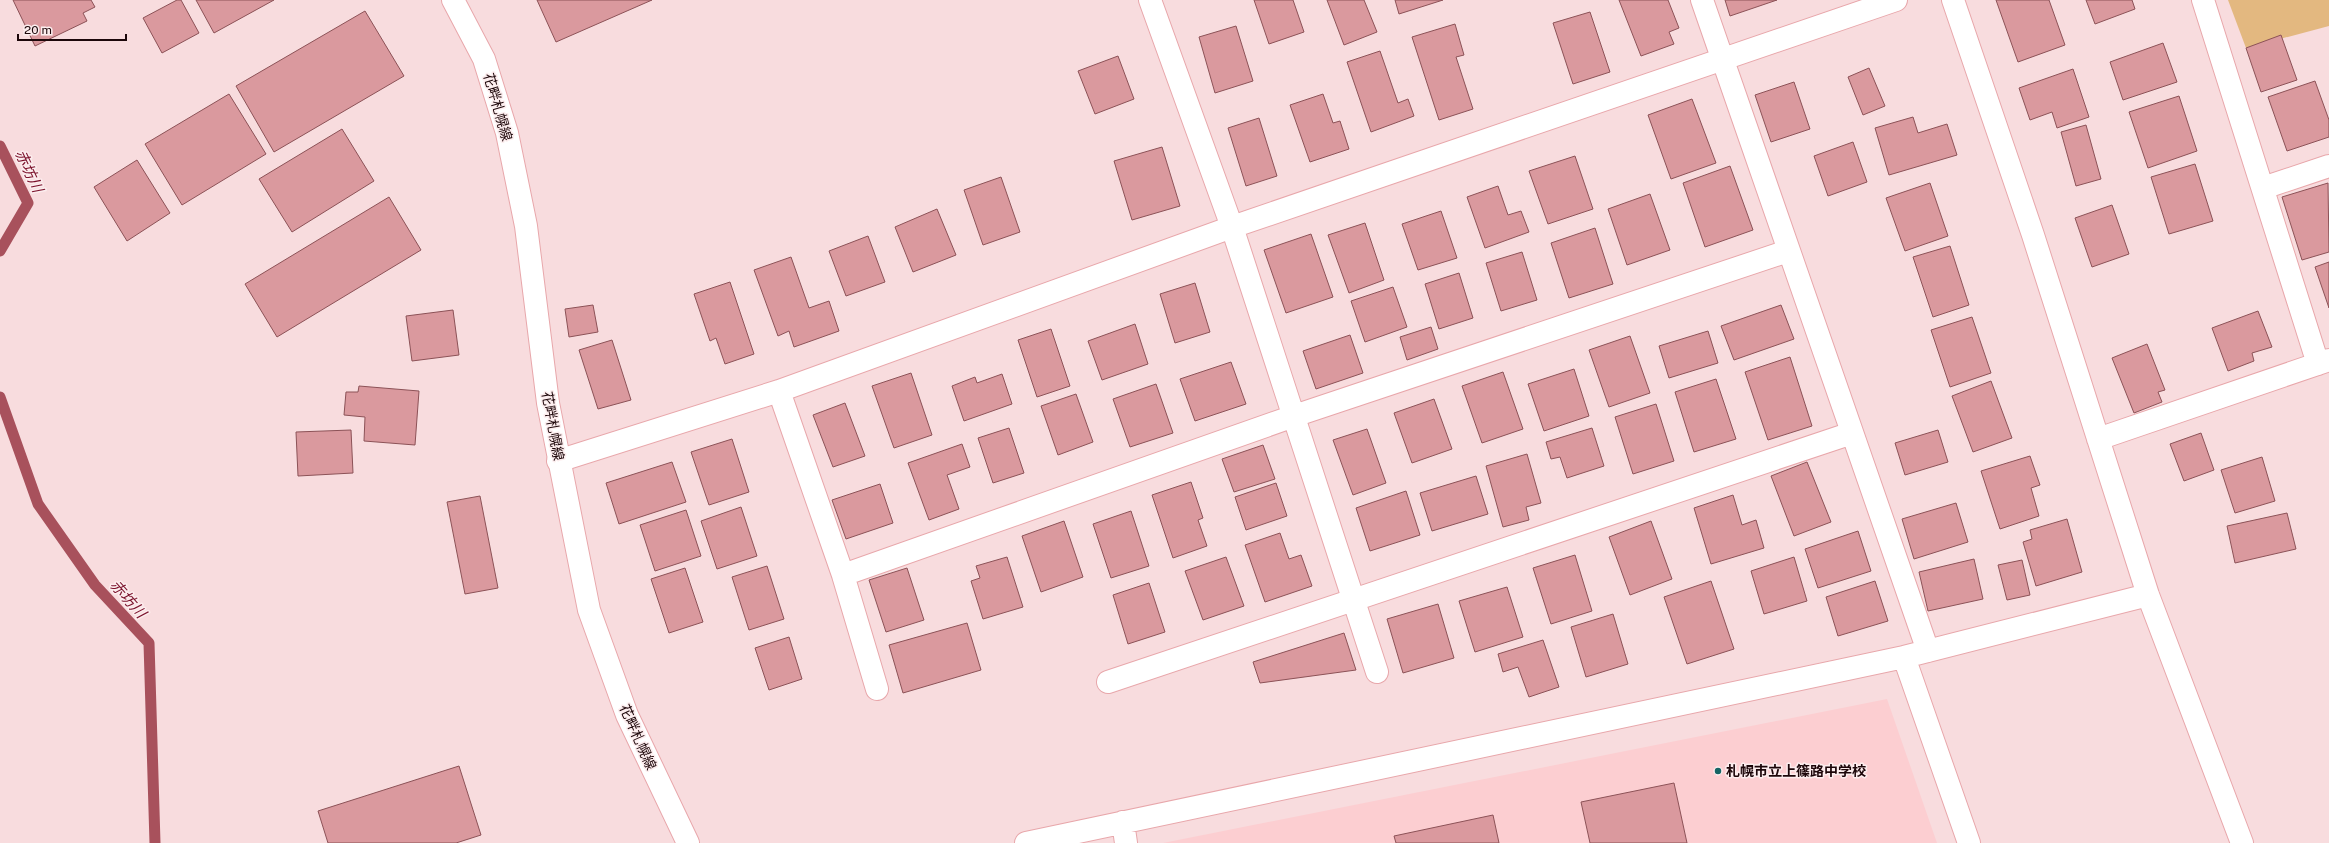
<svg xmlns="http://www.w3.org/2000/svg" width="2329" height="843" font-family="'Public Sans','Noto Sans JP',sans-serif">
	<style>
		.built { fill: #fcced1 }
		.green { fill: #e3b880 }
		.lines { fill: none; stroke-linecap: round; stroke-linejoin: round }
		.stream { stroke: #a8515c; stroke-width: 11 }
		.building { fill: #da999e; stroke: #8c5257 }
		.street-casing { stroke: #e8a7ab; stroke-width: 24 }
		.secondary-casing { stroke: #e8a7ab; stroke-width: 24 }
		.street { stroke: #fff; stroke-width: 22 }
		.secondary { stroke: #fff; stroke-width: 22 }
		.poi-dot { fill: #156464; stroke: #fcedee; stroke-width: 1.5 }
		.labels { text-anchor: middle; stroke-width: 3; stroke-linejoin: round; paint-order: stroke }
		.street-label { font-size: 14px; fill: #1c0609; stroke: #fcedee }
		.poi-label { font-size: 14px; font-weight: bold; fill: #1c0609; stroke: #fcedee; text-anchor: start }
		.water-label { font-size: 15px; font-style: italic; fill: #7b112b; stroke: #fcedee }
	</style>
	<rect width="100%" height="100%" fill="#f8dcde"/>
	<!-- built -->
	<path class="built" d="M 1887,699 L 1937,843 L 1163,843 Z"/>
	<!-- green -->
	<path class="green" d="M 2228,0 L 2329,0 L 2329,26 L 2246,48 Z"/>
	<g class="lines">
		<!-- stream -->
		<path class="stream" d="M 0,146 L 28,203 L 0,251
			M 0,397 L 38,504 L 95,585 L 149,643 L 155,843"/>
	</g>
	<!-- building -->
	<path class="building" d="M 13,0 L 91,0 L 95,7 L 83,13 L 87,21 L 35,46 Z
		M 177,0 L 181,0 L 199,33 L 162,53 L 143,18 Z
		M 196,0 L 274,0 L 214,33 Z
		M 537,0 L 652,0 L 556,42 Z
		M 1254,0 L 1293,0 L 1304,32 L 1269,44 Z
		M 1327,0 L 1364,0 L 1377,32 L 1344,45 Z
		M 1395,0 L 1443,0 L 1399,14 Z
		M 1619,0 L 1668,0 L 1679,28 L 1669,32 L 1674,44 L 1641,56 Z
		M 1725,0 L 1777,0 L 1730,16 Z
		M 1996,0 L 2049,0 L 2065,45 L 2018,62 Z
		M 2086,0 L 2132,0 L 2135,9 L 2095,24 Z
		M 365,11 L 404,76 L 274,152 L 236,86 Z
		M 1590,12 L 1610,72 L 1573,84 L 1553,23 Z
		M 1455,24 L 1464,55 L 1456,57 L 1473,109 L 1439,120 L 1412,37 Z
		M 1236,26 L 1253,81 L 1215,93 L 1199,37 Z
		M 2281,35 L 2297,80 L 2261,92 L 2246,48 Z
		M 2163,43 L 2177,82 L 2123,100 L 2110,62 Z
		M 1380,51 L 1398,103 L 1408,99 L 1414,116 L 1371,132 L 1347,62 Z
		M 1118,56 L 1134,99 L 1095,114 L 1078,71 Z
		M 1869,68 L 1885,106 L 1863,115 L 1848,77 Z
		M 2073,69 L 2089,117 L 2057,128 L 2052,112 L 2030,120 L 2019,88 Z
		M 2315,81 L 2329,120 L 2329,137 L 2287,151 L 2268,97 Z
		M 1794,82 L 1810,129 L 1771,142 L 1755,95 Z
		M 229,94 L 266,154 L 182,205 L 145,144 Z
		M 1323,94 L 1333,123 L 1340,121 L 1349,149 L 1310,162 L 1290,105 Z
		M 2179,96 L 2197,151 L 2148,168 L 2129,112 Z
		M 1692,99 L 1716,163 L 1671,179 L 1648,115 Z
		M 1913,117 L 1918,133 L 1947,124 L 1957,155 L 1889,175 L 1875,128 Z
		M 1259,118 L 1277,176 L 1246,186 L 1228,128 Z
		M 2086,125 L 2101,179 L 2076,186 L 2061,132 Z
		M 342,129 L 374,181 L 292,232 L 259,179 Z
		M 1853,142 L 1867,182 L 1828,196 L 1814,156 Z
		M 1162,147 L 1180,206 L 1132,220 L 1114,161 Z
		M 1575,156 L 1593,209 L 1548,224 L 1529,171 Z
		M 137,160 L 170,213 L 127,241 L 94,187 Z
		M 2195,164 L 2213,221 L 2169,234 L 2151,177 Z
		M 1730,166 L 1753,230 L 1705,247 L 1683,183 Z
		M 1001,177 L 1020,232 L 983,245 L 964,190 Z
		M 1930,183 L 1948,236 L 1905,251 L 1886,198 Z
		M 2328,183 L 2329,252 L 2302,260 L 2282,197 Z
		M 1498,186 L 1508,215 L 1521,211 L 1529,232 L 1485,248 L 1467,197 Z
		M 1650,194 L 1670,250 L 1627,265 L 1608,209 Z
		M 389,197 L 421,250 L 277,337 L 245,284 Z
		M 2112,205 L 2129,254 L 2092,267 L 2075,218 Z
		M 937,209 L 956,255 L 913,272 L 895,227 Z
		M 1441,211 L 1457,258 L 1418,270 L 1402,224 Z
		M 1365,223 L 1384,280 L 1349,293 L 1328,235 Z
		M 1595,228 L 1613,284 L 1569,298 L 1551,243 Z
		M 1311,234 L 1333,297 L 1286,313 L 1264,250 Z
		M 868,236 L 885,282 L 846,296 L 829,251 Z
		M 1950,246 L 1969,305 L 1933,317 L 1913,257 Z
		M 1522,252 L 1537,300 L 1501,311 L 1486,263 Z
		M 791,257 L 809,308 L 829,301 L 839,331 L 794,347 L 789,331 L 778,336 L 754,270 Z
		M 2329,262 L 2329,308 L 2315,267 Z
		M 1459,273 L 1473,318 L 1439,329 L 1425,284 Z
		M 730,282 L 754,354 L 725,364 L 716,338 L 710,341 L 694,294 Z
		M 1195,283 L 1210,332 L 1175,343 L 1160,294 Z
		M 1393,287 L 1407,327 L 1365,342 L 1351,301 Z
		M 593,305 L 598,332 L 569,337 L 565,309 Z
		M 1781,305 L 1794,339 L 1734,360 L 1721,326 Z
		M 453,310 L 459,355 L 412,361 L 406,316 Z
		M 2258,311 L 2272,347 L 2252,353 L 2254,361 L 2228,371 L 2212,328 Z
		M 1972,317 L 1991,373 L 1950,387 L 1931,330 Z
		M 1135,324 L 1148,364 L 1102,380 L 1088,341 Z
		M 1431,327 L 1438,349 L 1407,360 L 1400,337 Z
		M 1051,329 L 1070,386 L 1037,397 L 1018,340 Z
		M 1708,331 L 1718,363 L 1669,378 L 1659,346 Z
		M 1350,335 L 1363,373 L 1316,389 L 1303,351 Z
		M 1630,336 L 1650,393 L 1609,407 L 1589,350 Z
		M 612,340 L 631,400 L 598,409 L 579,350 Z
		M 2147,344 L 2165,390 L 2158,392 L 2162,402 L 2134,413 L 2112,358 Z
		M 1790,357 L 1812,426 L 1768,440 L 1745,372 Z
		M 1231,362 L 1246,404 L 1195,421 L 1180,379 Z
		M 1574,369 L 1589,416 L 1544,431 L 1528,384 Z
		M 1503,372 L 1523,429 L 1482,443 L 1462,386 Z
		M 911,373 L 932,435 L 894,448 L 872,386 Z
		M 1002,374 L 1012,404 L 964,421 L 952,386 L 975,377 L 977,383 Z
		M 1716,379 L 1736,439 L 1694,452 L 1675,392 Z
		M 1991,381 L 2012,438 L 1973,452 L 1952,396 Z
		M 1156,384 L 1173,433 L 1130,447 L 1113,399 Z
		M 359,386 L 419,391 L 415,445 L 364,441 L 365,417 L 344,415 L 346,392 L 358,392 Z
		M 1076,394 L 1093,442 L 1058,455 L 1041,406 Z
		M 1434,399 L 1452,449 L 1412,463 L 1394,413 Z
		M 845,403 L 865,456 L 833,467 L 813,415 Z
		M 1656,404 L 1674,461 L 1633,474 L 1615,417 Z
		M 1009,428 L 1024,473 L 993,483 L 978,438 Z
		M 1592,428 L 1604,466 L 1567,478 L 1560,457 L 1551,459 L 1546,442 Z
		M 1367,429 L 1386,483 L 1353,495 L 1333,440 Z
		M 351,430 L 353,473 L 298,476 L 296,432 Z
		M 1938,430 L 1948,462 L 1905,475 L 1895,443 Z
		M 2201,433 L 2214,470 L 2184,481 L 2170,444 Z
		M 732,439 L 749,492 L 709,505 L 691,452 Z
		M 962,444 L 970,467 L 947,475 L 959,509 L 929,520 L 908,463 Z
		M 1263,445 L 1275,479 L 1234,492 L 1222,459 Z
		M 1527,454 L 1541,503 L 1526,507 L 1529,520 L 1503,527 L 1486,466 Z
		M 2030,456 L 2040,485 L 2031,488 L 2039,516 L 2000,529 L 1981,471 Z
		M 2262,457 L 2275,501 L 2235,513 L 2221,470 Z
		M 672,462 L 686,502 L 619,524 L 606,483 Z
		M 1807,462 L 1831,522 L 1794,536 L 1771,476 Z
		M 1476,476 L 1488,514 L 1432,531 L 1420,493 Z
		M 1191,482 L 1203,518 L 1198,520 L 1207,546 L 1173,558 L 1152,495 Z
		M 1276,483 L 1287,516 L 1246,530 L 1235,497 Z
		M 880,484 L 893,523 L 846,539 L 832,500 Z
		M 1406,491 L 1420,535 L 1370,551 L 1356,508 Z
		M 1733,495 L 1742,525 L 1756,520 L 1764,548 L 1711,564 L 1694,508 Z
		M 480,496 L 498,588 L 465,594 L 447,502 Z
		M 1956,503 L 1968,542 L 1914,559 L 1902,519 Z
		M 741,507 L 757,556 L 717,569 L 701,521 Z
		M 686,510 L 701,556 L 655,571 L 640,525 Z
		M 1131,511 L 1149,566 L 1111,578 L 1093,524 Z
		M 2287,513 L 2296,549 L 2235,563 L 2227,526 Z
		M 2067,519 L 2082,572 L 2036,586 L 2023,542 L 2032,539 L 2030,530 Z
		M 1064,521 L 1083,577 L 1041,592 L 1022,536 Z
		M 1651,521 L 1672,579 L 1630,595 L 1609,537 Z
		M 1858,531 L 1871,571 L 1818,588 L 1805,549 Z
		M 1280,533 L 1289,559 L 1301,555 L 1312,586 L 1265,602 L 1245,545 Z
		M 1575,555 L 1592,611 L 1551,624 L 1533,568 Z
		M 1007,557 L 1023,607 L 983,619 L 971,581 L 980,578 L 976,566 Z
		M 1226,557 L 1244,606 L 1203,620 L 1185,571 Z
		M 1794,557 L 1807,601 L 1764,614 L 1751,571 Z
		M 1974,559 L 1983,599 L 1928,611 L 1919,572 Z
		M 2022,560 L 2030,595 L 2007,600 L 1998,565 Z
		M 767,566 L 784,619 L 749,630 L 732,577 Z
		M 685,568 L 703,622 L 669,633 L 651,579 Z
		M 907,568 L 924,620 L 886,632 L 869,580 Z
		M 1711,581 L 1734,649 L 1687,664 L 1664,597 Z
		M 1875,581 L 1888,621 L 1838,636 L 1826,597 Z
		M 1149,583 L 1165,632 L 1128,644 L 1113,595 Z
		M 1507,587 L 1523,637 L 1475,652 L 1459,601 Z
		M 1438,604 L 1454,658 L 1403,673 L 1387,619 Z
		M 1613,614 L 1628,664 L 1586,677 L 1571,627 Z
		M 967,623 L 981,670 L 903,693 L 889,645 Z
		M 1344,633 L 1356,670 L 1260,683 L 1253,662 Z
		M 789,637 L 802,679 L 769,690 L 755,648 Z
		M 1543,640 L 1559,687 L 1529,697 L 1518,667 L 1503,672 L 1498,654 Z
		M 459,766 L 481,835 L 456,843 L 328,843 L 318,811 Z
		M 1674,783 L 1687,843 L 1590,843 L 1581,802 Z
		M 1493,815 L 1499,843 L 1396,843 L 1394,836 Z"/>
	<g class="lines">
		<defs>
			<path id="street" d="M 1150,0 L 1232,227 L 1377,672
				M 1702,0 L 1928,651
				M 1953,0 L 2033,235 L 2148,595 L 2242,843
				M 2203,0 L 2318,364
				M 2263,188 L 2329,166
				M 779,391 L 843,575 L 877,689
				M 2098,439 L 2329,360
				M 558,461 L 779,391 L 1232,227 L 1896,0
				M 843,575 L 1294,416 L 1788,251
				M 1904,657 L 1969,843
				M 1108,682 L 1852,433
				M 1123,822 L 1126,843
				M 1026,843 L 1904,657 L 2148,595"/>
			<path id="secondary" d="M 453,0 L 484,59 L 507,133 L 526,226 L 548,403 L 589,610 L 627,715 L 688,843"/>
		</defs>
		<!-- street casing -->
		<use href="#street" class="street-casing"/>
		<!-- secondary casing -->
		<use href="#secondary" class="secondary-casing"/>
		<!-- street -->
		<use href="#street" class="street"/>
		<!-- secondary -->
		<use href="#secondary" class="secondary"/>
	</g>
	<!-- markers -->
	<circle class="poi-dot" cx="1718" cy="771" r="4"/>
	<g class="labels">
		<!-- street labels -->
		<g class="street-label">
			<text transform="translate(498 107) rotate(74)" y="5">花畔札幌線</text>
			<text transform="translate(553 426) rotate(80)" y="5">花畔札幌線</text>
			<text transform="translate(638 737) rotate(66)" y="5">花畔札幌線</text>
		</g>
		<!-- poi labels -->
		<g class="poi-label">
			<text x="1726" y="776">札幌市立上篠路中学校</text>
		</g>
		<!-- water labels -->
		<g class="water-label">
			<text transform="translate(29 171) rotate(65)" y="5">赤坊川</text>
			<text transform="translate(128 599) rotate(48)" y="5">赤坊川</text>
		</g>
	</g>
	<!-- scale -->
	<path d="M18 34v6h108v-6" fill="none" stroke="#1c0609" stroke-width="2"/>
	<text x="24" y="34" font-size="12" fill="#1c0609" stroke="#fcedee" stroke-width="3" paint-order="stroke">20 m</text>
</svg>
